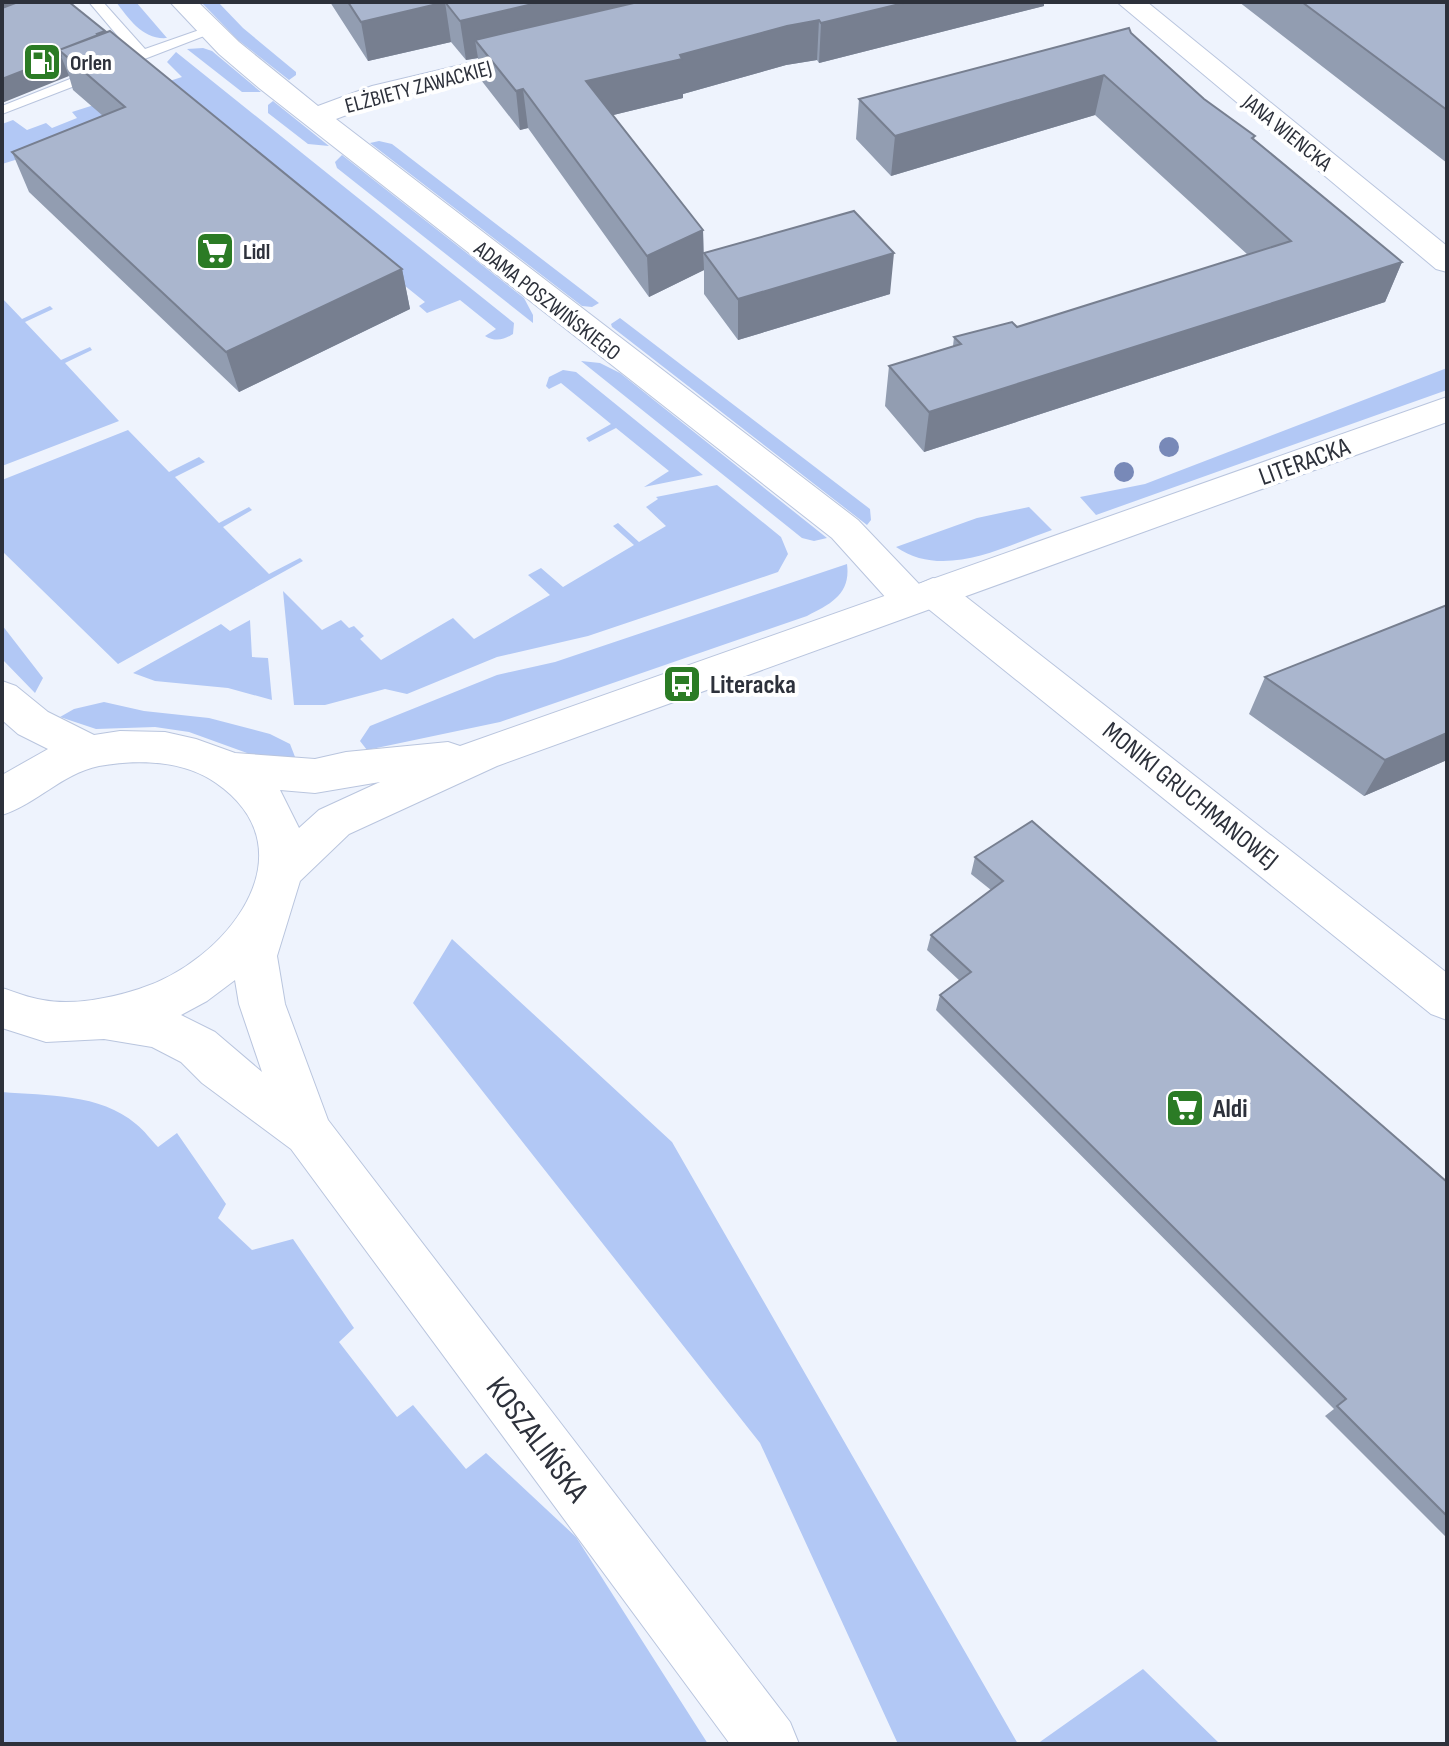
<svg xmlns="http://www.w3.org/2000/svg" width="1449" height="1746" font-family="'Sofia Sans Condensed',sans-serif">
	<style>
		.green { fill: #b2c8f5 }
		.lines { fill: none; stroke-linecap: round; stroke-linejoin: round }
		.service-casing { stroke: #b9c5de; stroke-width: 2 }
		.minor-casing { stroke: #b9c5de; stroke-width: 2 }
		.tertiary-casing { stroke: #b9c5de; stroke-width: 2 }
		.service { fill: #fff; fill-rule: evenodd }
		.minor { fill: #fff; fill-rule: evenodd }
		.tertiary { fill: #fff; fill-rule: evenodd }
		.tree { fill: #7889b8 }
		.wall { fill: #929db1 }
		.shaded-wall { fill: #777f90 }
		.building { fill: #aab6ce; stroke: #777f90; stroke-width: 2 }
		.labels { text-anchor: middle; stroke-width: 8; stroke-linejoin: round; paint-order: stroke }
		.far-poi-label { font-size: 22px; font-weight: bold; fill: #2d313b; stroke: #fff; text-anchor: start }
		.far-street-label { font-size: 22px; fill: #2d313b; stroke: #fff }
		.street-label { font-size: 26px; fill: #2d313b; stroke: #fff }
		.poi-label { font-size: 26px; font-weight: bold; fill: #2d313b; stroke: #fff; text-anchor: start }
		.near-street-label { font-size: 32px; fill: #2d313b; stroke: #fff }
	</style>
	<rect width="100%" height="100%" fill="#eef3fd"/>
	<!-- green -->
	<path class="green" d="M 116,2 L 136,2 L 167,38 C 143,40 129,19 116,2 Z
		M 201,2 L 218,2 L 243,28 L 296,72 L 296,75 L 289,80 L 238,40 Z
		M 203,48 L 212,51 L 261,92 L 242,92 L 187,49 Z
		M 176,52 L 514,323 L 513,334 C 504,340 495,342 485,336 L 496,329 L 460,300 L 427,313 L 419,306 L 425,302 L 184,108 L 2,164 L 2,124 L 13,120 L 27,130 L 46,123 L 52,128 L 77,118 L 72,112 L 182,77 L 167,62 Z
		M 273,101 L 329,146 L 308,144 L 268,113 L 268,105 Z
		M 379,141 L 392,144 L 599,303 L 592,307 L 582,306 L 370,143 Z
		M 342,155 L 524,298 L 533,315 L 533,323 L 337,168 L 335,162 Z
		M 2,298 L 22,319 L 50,306 L 53,309 L 25,322 L 61,360 L 90,347 L 92,350 L 65,363 L 119,421 L 2,466 Z
		M 620,318 L 870,509 L 871,520 L 867,525 L 612,327 L 611,324 Z
		M 581,361 L 600,363 L 620,373 L 827,538 L 814,541 L 802,538 Z
		M 1447,368 L 1447,390 L 1096,515 L 1080,497 L 1145,484 Z
		M 563,370 L 576,372 L 703,475 L 644,487 L 669,471 L 616,428 L 589,442 L 586,438 L 611,424 L 561,383 L 549,389 L 546,386 L 549,377 Z
		M 128,430 L 169,472 L 199,457 L 205,462 L 175,477 L 219,523 L 249,507 L 252,510 L 223,527 L 269,574 L 300,558 L 303,561 L 118,664 L 2,551 L 2,480 Z
		M 717,485 L 781,537 L 788,554 L 778,572 L 588,636 L 497,657 L 407,694 L 385,689 L 325,705 L 294,705 L 283,591 L 322,630 L 341,620 L 349,628 L 354,626 L 364,636 L 360,639 L 381,660 L 453,618 L 474,639 L 550,595 L 528,575 L 541,568 L 563,587 L 634,545 L 613,526 L 618,523 L 639,542 L 666,526 L 646,507 L 658,499 L 656,497 Z
		M 1029,507 L 1052,530 C 1003,547 944,580 896,547 L 977,518 Z
		M 847,564 C 851,594 831,604 807,616 L 500,722 L 367,750 L 360,741 L 370,726 L 497,675 L 555,662 Z
		M 250,620 L 252,657 L 268,658 L 272,700 L 228,688 L 155,681 L 133,673 L 221,624 L 230,631 Z
		M 2,625 L 43,678 L 35,693 L 2,659 Z
		M 104,702 L 144,711 L 209,718 L 270,734 L 290,744 L 297,762 L 261,758 L 189,732 L 155,727 L 96,729 L 60,717 L 74,709 Z
		M 452,939 L 672,1142 L 1018,1744 L 898,1744 L 760,1443 L 413,1003 Z
		M 2,1092 C 47,1096 100,1093 136,1124 C 144,1130 151,1140 158,1147 L 177,1133 L 226,1204 L 218,1218 L 252,1250 L 293,1239 L 354,1328 L 339,1342 L 397,1417 L 413,1405 L 466,1469 L 486,1453 L 576,1537 L 708,1744 L 2,1744 Z
		M 1143,1669 L 1220,1744 L 1037,1744 Z"/>
	<g class="lines">
		<defs>
			<path id="service" d="M 89,2 L 103,2 L 145,49 L 205,28 L 217,31 L 2,114 L 2,106 L 133,54 Z"/>
			<path id="minor" d="M 170,2 L 198,2 L 239,42 L 318,106 L 372,86 L 536,47 L 546,49 L 550,55 L 546,61 L 392,98 L 336,119 L 858,520 L 919,584 L 933,578 L 947,582 L 1447,973 L 1447,1020 L 1431,1014 L 926,607 L 911,614 L 897,610 L 832,538 L 259,88 L 219,54 Z
				M 1117,2 L 1147,2 L 1447,246 L 1447,272 L 1436,269 Z"/>
			<path id="tertiary" d="M 1447,397 L 1447,422 L 497,766 L 349,834 L 300,881 L 277,956 L 285,1004 L 328,1120 L 790,1722 L 799,1744 L 730,1744 L 291,1149 L 202,1083 L 181,1062 L 152,1047 L 104,1039 L 46,1042 L 2,1028 L 2,988 C 15,992 29,998 43,1000 C 72,1006 111,998 139,989 C 224,963 315,852 216,783 C 184,760 137,759 99,766 C 61,774 37,804 2,815 L 2,775 L 48,749 L 18,734 L 2,720 L 2,681 L 16,686 L 48,712 L 94,735 L 120,731 L 165,732 L 196,739 L 235,753 L 315,759 L 346,752 L 448,742 L 460,746 ZM 380,782 L 319,810 L 299,828 L 280,790 L 315,793 ZM 235,980 L 239,1004 L 262,1072 L 215,1032 L 181,1015 L 207,1001 Z"/>
		</defs>
		<!-- service casing -->
		<use href="#service" class="service-casing"/>
		<!-- minor casing -->
		<use href="#minor" class="minor-casing"/>
		<!-- tertiary casing -->
		<use href="#tertiary" class="tertiary-casing"/>
		<!-- service -->
		<use href="#service" class="service"/>
		<!-- minor -->
		<use href="#minor" class="minor"/>
		<!-- tertiary -->
		<use href="#tertiary" class="tertiary"/>
	</g>
	<!-- trees -->
	<g class="tree">
		<circle cx="1169" cy="447" r="10"/>
		<circle cx="1124" cy="472" r="10"/>
	</g>
	<!-- wall -->
	<path class="wall" d="M 2,2 L 105,32 L 402,269 L 410,309 L 239,392 L 29,192 L 12,152 L 103,116 L 73,90 L 69,76 Z
		M 330,2 L 1044,2 L 1044,6 L 819,63 L 817,60 L 786,65 L 683,94 L 683,98 L 613,115 L 703,230 L 704,270 L 649,297 L 528,128 L 520,130 L 481,80 L 478,58 L 466,60 L 451,42 L 368,61 Z
		M 1239,2 L 1447,2 L 1447,163 Z
		M 1131,33 L 1204,99 L 1255,136 L 1254,139 L 1402,262 L 1385,302 L 924,452 L 885,406 L 889,366 L 953,346 L 954,337 L 1017,327 L 1248,255 L 1095,115 L 891,176 L 856,139 L 859,99 Z
		M 704,253 L 890,294 L 738,340 L 704,294 Z
		M 1447,605 L 1447,760 L 1364,796 L 1249,714 L 1265,677 Z
		M 975,857 L 1447,1182 L 1447,1538 L 1325,1416 L 1334,1409 L 936,1010 L 940,995 L 960,981 L 927,950 L 931,935 L 991,890 L 971,874 Z"/>
	<!-- shaded-wall -->
	<path class="shaded-wall" d="M 2,2 L 41,2 L 2,17 Z
		M 445,2 L 451,42 L 368,61 L 361,22 Z
		M 541,2 L 709,2 L 475,40 L 478,58 L 466,60 L 460,21 Z
		M 908,2 L 1044,2 L 1044,6 L 819,63 L 821,23 Z
		M 819,20 L 817,60 L 786,65 L 683,94 L 683,98 L 589,121 L 586,81 L 787,26 Z
		M 61,56 L 69,76 L 2,103 L 2,79 Z
		M 1104,75 L 1095,115 L 891,176 L 895,136 Z
		M 523,89 L 528,128 L 520,130 L 516,91 Z
		M 703,230 L 704,270 L 649,297 L 647,256 Z
		M 894,253 L 890,294 L 738,340 L 738,299 Z
		M 1402,262 L 1385,302 L 924,452 L 929,412 Z
		M 402,269 L 410,309 L 239,392 L 226,352 Z
		M 1447,733 L 1447,760 L 1364,796 L 1385,760 Z"/>
	<!-- building -->
	<path class="building" d="M 18,2 L 69,2 L 105,31 L 97,34 L 98,35 L 59,50 L 61,56 L 2,79 L 2,8 Z
		M 348,2 L 541,2 L 460,21 L 445,2 L 361,22 Z
		M 638,2 L 908,2 L 821,23 L 819,20 L 787,26 L 680,55 L 682,59 L 586,81 L 703,230 L 647,256 L 523,89 L 516,91 L 475,40 Z
		M 1302,2 L 1447,2 L 1447,110 Z
		M 1129,28 L 1131,33 L 1204,99 L 1255,136 L 1252,138 L 1402,262 L 929,412 L 889,366 L 961,344 L 954,337 L 1012,322 L 1017,327 L 1291,241 L 1104,75 L 895,136 L 859,99 Z
		M 110,31 L 402,269 L 226,352 L 12,152 L 125,107 L 59,50 Z
		M 854,211 L 894,253 L 738,299 L 704,253 Z
		M 1447,605 L 1447,733 L 1385,760 L 1265,677 Z
		M 1032,821 L 1447,1182 L 1447,1516 L 1337,1406 L 1346,1399 L 940,995 L 971,972 L 931,935 L 1003,881 L 975,857 Z"/>
	<!-- icons -->
	<defs>
		<symbol id="fuel-square" viewBox="-11 -11 22 22"><rect x="-9" y="-9" width="18" height="18" rx="4" fill="#2b7b25" stroke="#fff"/><path d="M-5.5-6h7V0h2V4h1.3V-2.5L3-4.5l.8-.8L6-3V5H2.5V1h-1V6h-7ZM-4.2-4.7v3.2H.2V-4.7Z" fill="#fff"/></symbol>
		<symbol id="supermarket-square" viewBox="-11 -11 22 22"><rect x="-9" y="-9" width="18" height="18" rx="4" fill="#2b7b25" stroke="#fff"/><path d="M-6-5.5h2.5l.6 2H6L4.5 2H-2.5L-4.4-4H-6ZM-1.5 3.2a1.3 1.3 0 1 0 .1 0ZM3 3.2a1.3 1.3 0 1 0 .1 0Z" fill="#fff"/></symbol>
		<symbol id="bus-square" viewBox="-11 -11 22 22"><rect x="-9" y="-9" width="18" height="18" rx="4" fill="#2b7b25" stroke="#fff"/><path d="M-5-6H5V4H4V6H2V4H-2V6H-4V4H-5ZM-3.5-4V0h7V-4ZM-3.5 1.2v1.5H-2V1.2ZM2 1.2v1.5H3.5V1.2Z" fill="#fff"/></symbol>
	</defs>
	<g fill-rule="evenodd">
		<use href="#fuel-square" x="20" y="40" width="44" height="44"/>
		<use href="#supermarket-square" x="193" y="229" width="44" height="44"/>
		<use href="#bus-square" x="660" y="662" width="44" height="44"/>
		<use href="#supermarket-square" x="1163" y="1086" width="44" height="44"/>
	</g>
	<g class="labels">
		<!-- far-poi labels -->
		<g class="far-poi-label">
			<text x="70" y="70">Orlen</text>
			<text x="243" y="259">Lidl</text>
		</g>
		<!-- far-street labels -->
		<g class="far-street-label">
			<text transform="translate(418 86) rotate(-15)" y="8">ELŻBIETY ZAWACKIEJ</text>
			<text transform="translate(1288 132) rotate(39)" y="8">JANA WIENCKA</text>
			<text transform="translate(548 300) rotate(38)" y="8">ADAMA POSZWIŃSKIEGO</text>
		</g>
		<!-- street labels -->
		<g class="street-label">
			<text transform="translate(1304 461) rotate(-20)" y="9">LITERACKA</text>
			<text transform="translate(1191 795) rotate(39)" y="9">MONIKI GRUCHMANOWEJ</text>
		</g>
		<!-- poi labels -->
		<g class="poi-label">
			<text x="710" y="693">Literacka</text>
			<text x="1213" y="1117">Aldi</text>
		</g>
		<!-- near-street labels -->
		<g class="near-street-label">
			<text transform="translate(538 1439) rotate(53)" y="11">KOSZALIŃSKA</text>
		</g>
	</g>
	<!-- border -->
	<rect width="1449" height="1746" fill="none" stroke="#2d313b" stroke-width="8"/>
</svg>
